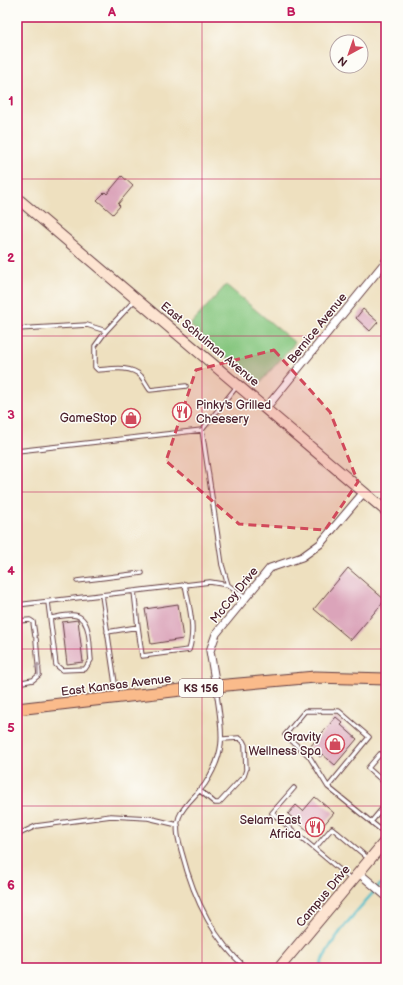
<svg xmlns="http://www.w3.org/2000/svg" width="403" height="985" font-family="'Balsamiq Sans',sans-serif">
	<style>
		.green { fill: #85c67e; stroke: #687254 }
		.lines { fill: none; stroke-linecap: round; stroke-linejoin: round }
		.stream { stroke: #50bdc9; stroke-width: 2.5 }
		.building { fill: #dba4ba }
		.lane-casing { stroke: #633c41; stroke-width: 5.5 }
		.street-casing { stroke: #633c41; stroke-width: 9 }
		.secondary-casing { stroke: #633c41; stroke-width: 12 }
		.primary-casing { stroke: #633c41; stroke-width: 13 }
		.lane { stroke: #fff; stroke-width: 3.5 }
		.street { stroke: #fff; stroke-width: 7 }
		.secondary { stroke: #fde4d1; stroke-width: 10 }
		.primary { stroke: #fabb8b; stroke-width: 11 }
		.oneway { stroke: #ae9aa0 }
		.marked { fill: #d1495b; fill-opacity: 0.2; stroke: #d1495b; stroke-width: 3; stroke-dasharray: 8 5; stroke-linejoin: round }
		.grid { fill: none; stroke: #c2185b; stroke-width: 1; stroke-opacity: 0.55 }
		.labels { text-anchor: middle; stroke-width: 3; stroke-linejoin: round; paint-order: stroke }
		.shield { fill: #fdfcf7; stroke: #806168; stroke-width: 1 }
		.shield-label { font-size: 11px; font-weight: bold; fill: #4a1f2b }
		.street-label { font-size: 12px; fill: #4a1f2b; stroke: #fdfcf7 }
		.poi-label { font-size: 12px; fill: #4a1f2b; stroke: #fdfcf7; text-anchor: end }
		.neatline { fill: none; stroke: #c2185b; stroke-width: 1.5 }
		.grid-label { font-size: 13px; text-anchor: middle; font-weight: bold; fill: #c2185b }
	</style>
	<rect width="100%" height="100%" fill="#fdfcf7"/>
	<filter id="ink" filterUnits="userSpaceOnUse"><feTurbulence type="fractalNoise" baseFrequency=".025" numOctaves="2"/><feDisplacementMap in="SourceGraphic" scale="8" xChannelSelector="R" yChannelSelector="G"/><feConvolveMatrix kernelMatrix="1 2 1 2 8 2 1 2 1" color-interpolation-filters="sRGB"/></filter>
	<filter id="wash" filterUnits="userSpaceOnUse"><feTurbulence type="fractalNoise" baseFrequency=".012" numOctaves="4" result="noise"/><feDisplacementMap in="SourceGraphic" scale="16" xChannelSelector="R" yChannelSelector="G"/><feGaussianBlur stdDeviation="0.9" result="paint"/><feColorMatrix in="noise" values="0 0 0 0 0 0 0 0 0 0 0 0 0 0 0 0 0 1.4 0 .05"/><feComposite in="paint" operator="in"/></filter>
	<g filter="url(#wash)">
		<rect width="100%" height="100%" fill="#eee0bf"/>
		<!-- green -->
		<path class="green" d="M 226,285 L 295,343 L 258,385 L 190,325 Z"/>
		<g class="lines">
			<!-- stream -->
			<path class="stream" d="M 319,968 C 333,934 362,906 386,878"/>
		</g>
		<g id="blocks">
			<!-- building -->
			<path class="building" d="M 122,176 L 133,186 L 118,204 L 120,206 L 113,214 L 97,200 L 105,192 L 107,194 Z
				M 363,309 L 378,322 L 370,331 L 356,318 Z
				M 348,568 L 385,600 L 351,640 L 314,609 Z
				M 178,604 L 183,639 L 151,644 L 145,609 Z
				M 78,620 L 83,662 L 67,664 L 62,622 Z
				M 336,717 L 343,723 L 341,725 L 357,739 L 335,765 L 322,754 L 320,757 L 309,748 Z
				M 315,797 L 334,813 L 314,836 L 288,814 L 296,805 L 303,811 Z"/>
		</g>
	</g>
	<g filter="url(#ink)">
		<use href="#blocks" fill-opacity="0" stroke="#633c41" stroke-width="1"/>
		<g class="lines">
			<defs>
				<path id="lane" d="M 17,329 L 87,325 L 106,331 L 135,300
					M 106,331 L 95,346 L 95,367 L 98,370 C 111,369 131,365 141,376 C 144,380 147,386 150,390 L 186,386
					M 202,430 L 222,565 L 228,585 L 245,598
					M 17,451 L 202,430 L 238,385
					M 77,581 L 142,573
					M 134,591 L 138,627
					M 102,595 L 117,697
					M 48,602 L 56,665 L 62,670 L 85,669 L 91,660 C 89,646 92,615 72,615 C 65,615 57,617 50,618
					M 17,605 L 210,582 L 228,585
					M 17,621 L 30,620 L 33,622 L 35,636
					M 107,632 L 138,627 L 142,656 L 189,650 C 196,629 189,606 185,584
					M 17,683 L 33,680 L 39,675 L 36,639
					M 216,688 C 221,729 229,747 205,784 C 197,795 184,804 179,817 C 175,829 179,842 182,853 C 193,896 212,938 246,968
					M 380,754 L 368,768 L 386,784
					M 328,787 L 369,737 L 339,711 L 305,711 L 285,735 L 309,756 L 328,787 L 386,834
					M 294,788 L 272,813 L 352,880
					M 199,790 L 215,803 L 219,803 L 244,776 L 246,770 L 245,745 L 243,741 L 239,738 L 223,739
					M 371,822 L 386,804
					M 17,835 L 36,826 L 111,816 L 148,818 L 178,825
					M 315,848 L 332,828 L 369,859"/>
				<path id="street" d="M 266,408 L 386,261
					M 216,686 L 210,651 L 216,634 L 270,568 L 302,557 L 320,544 L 364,492
					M 359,873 L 386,896"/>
				<path id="secondary" d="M 17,198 L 386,511
					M 279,968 L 386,840"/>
				<path id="primary" d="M 17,709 L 216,686 L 315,677 L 386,679"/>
			</defs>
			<!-- lane casing -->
			<use href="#lane" class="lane-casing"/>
			<!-- street casing -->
			<use href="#street" class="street-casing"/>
			<!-- secondary casing -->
			<use href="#secondary" class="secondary-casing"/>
			<!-- primary casing -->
			<use href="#primary" class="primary-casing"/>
			<!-- lane -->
			<use href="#lane" class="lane"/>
			<!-- street -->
			<use href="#street" class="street"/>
			<!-- secondary -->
			<use href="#secondary" class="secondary"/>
			<!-- primary -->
			<use href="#primary" class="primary"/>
		</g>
		<!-- one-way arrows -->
		<defs><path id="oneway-shaft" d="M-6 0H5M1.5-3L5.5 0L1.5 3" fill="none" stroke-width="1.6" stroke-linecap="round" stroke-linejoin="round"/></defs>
		<use class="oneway" href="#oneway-shaft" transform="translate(38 669) rotate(-91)"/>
	</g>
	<!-- marked area -->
	<path class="marked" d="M 274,350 L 330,412 L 358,482 L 325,530 L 239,524 L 166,461 L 196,370 Z"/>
	<!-- grid -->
	<path class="grid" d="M 202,17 L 202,968M 17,179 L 386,179M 17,336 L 386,336M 17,492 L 386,492M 17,649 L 386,649M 17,806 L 386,806"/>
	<!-- icons -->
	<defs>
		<symbol id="restaurant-ring" viewBox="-11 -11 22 22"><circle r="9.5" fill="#fdfcf7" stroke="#d1495b" stroke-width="1.5"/><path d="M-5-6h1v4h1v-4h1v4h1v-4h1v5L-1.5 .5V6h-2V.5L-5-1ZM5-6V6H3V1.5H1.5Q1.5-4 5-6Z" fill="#d1495b"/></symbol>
		<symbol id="shop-ring" viewBox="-11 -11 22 22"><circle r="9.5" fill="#fdfcf7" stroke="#d1495b" stroke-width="1.5"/><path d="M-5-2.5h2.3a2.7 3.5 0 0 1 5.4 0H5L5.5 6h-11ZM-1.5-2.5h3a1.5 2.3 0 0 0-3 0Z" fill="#d1495b"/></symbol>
	</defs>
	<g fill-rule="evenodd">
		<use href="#restaurant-ring" x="171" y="401" width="22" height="22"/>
		<use href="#shop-ring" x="120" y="407" width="22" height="22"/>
		<use href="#shop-ring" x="324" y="733" width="22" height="22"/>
		<use href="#restaurant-ring" x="304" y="816" width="22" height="22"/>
	</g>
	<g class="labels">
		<!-- shield labels -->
		<rect class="shield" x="179" y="679" width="44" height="18" rx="3"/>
		<g class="shield-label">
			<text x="201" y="692">KS 156</text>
		</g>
		<!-- street labels -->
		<g class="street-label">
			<text transform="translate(317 328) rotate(-51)" y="4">Bernice Avenue</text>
			<text transform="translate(210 344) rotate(40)" y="4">East Schulman Avenue</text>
			<text transform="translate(234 595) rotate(-51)" y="4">McCoy Drive</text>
			<text transform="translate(116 685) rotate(-7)" y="4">East Kansas Avenue</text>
			<text transform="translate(323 896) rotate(-50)" y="4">Campus Drive</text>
		</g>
		<!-- poi labels -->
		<g class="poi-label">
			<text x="196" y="409" text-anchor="start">Pinky's Grilled<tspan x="196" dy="14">Cheesery</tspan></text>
			<text x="117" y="422">GameStop</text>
			<text x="321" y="741">Gravity<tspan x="321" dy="14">Wellness Spa</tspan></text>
			<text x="301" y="824">Selam East<tspan x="301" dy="14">Africa</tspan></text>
		</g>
	</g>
	<!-- margin -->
	<rect width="403" height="985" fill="none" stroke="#fdfcf7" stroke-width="44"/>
	<!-- north arrow -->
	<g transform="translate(349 54) rotate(220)"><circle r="19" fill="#fdfcf7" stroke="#b5a4a5"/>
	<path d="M0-3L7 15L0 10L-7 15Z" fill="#d1495b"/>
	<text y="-6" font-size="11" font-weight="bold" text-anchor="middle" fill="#4a1f2b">N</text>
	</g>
	<rect x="22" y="22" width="359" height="941" class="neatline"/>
	<g class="grid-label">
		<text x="112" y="16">A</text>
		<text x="291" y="16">B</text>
		<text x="11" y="105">1</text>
		<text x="11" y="262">2</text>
		<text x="11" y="419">3</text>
		<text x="11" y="575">4</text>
		<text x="11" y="732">5</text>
		<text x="11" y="889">6</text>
	</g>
</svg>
